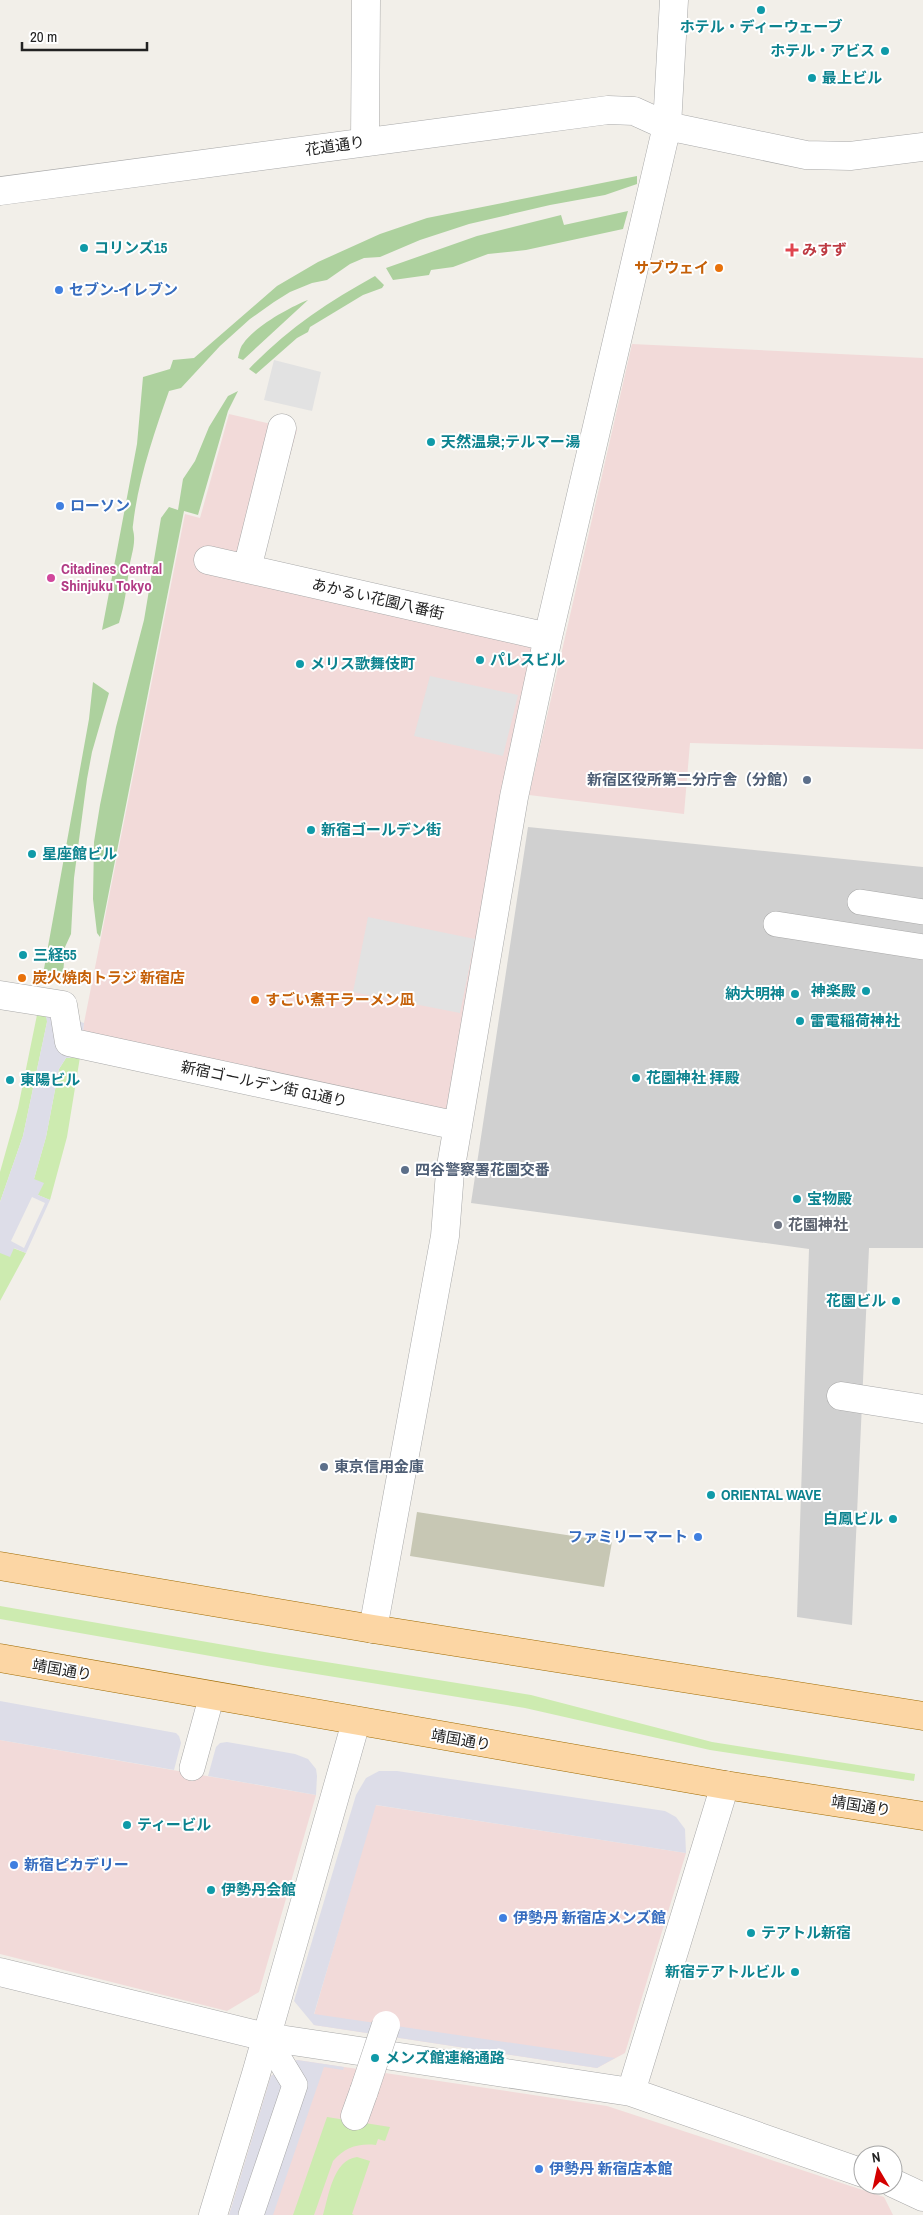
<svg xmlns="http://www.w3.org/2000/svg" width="923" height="2215" font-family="'Archivo Narrow','Noto Sans JP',sans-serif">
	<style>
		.commercial { fill: #f2dad9 }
		.religious { fill: #d0d0d0 }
		.construction { fill: #c7c7b4 }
		.grass { fill: #cdebb0 }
		.forest { fill: #add19e }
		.parking { fill: #e2e2e2 }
		.plaza { fill: #dddde8; fill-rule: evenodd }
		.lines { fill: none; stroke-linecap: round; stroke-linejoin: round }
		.service-casing { stroke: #a9a9a9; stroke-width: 26 }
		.pedestrian-casing { stroke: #a9a9a9; stroke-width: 29 }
		.minor-casing { stroke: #a9a9a9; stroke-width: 29 }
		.primary-casing { stroke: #a06b00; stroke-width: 29 }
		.service { stroke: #fff; stroke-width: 25 }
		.pedestrian { stroke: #fff; stroke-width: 28 }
		.minor { stroke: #fff; stroke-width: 28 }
		.primary { stroke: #fcd6a4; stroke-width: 28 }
		.pedestrian-bridge-casing { stroke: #a9a9a9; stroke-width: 29; stroke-linecap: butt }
		.pedestrian-bridge { stroke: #fff; stroke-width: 28 }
		.culture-dot { fill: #0f9aa8; stroke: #fff; stroke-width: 2 }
		.health-dot { fill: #e0444e; stroke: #fff; stroke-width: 2 }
		.food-dot { fill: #e8710a; stroke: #fff; stroke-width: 2 }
		.shop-dot { fill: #3f7fe0; stroke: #fff; stroke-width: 2 }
		.hotel-dot { fill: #d1479c; stroke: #fff; stroke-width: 2 }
		.service-dot { fill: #5c6f8a; stroke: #fff; stroke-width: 2 }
		.worship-dot { fill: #6b7280; stroke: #fff; stroke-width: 2 }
		.labels { text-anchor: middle; stroke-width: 4; stroke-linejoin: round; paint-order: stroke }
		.culture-label { font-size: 15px; font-weight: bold; fill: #0d838f; stroke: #fff; text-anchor: start }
		.street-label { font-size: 15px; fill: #222; stroke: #fff }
		.health-label { font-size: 15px; font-weight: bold; fill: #be3a42; stroke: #fff; text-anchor: start }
		.food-label { font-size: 15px; font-weight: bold; fill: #c56008; stroke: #fff; text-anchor: start }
		.shop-label { font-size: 15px; font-weight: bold; fill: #366cbe; stroke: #fff; text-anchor: start }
		.hotel-label { font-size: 15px; font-weight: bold; fill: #b23c85; stroke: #fff; text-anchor: start }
		.service-label { font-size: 15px; font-weight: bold; fill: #4e5e75; stroke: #fff; text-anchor: start }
		.worship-label { font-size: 15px; font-weight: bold; fill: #5b616d; stroke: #fff; text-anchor: start }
	</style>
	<rect width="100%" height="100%" fill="#f2efe9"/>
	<!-- commercial -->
	<path class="commercial" d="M 632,344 L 923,358 L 923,749 L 690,743 L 684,814 L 529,795 Z
		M 229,414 L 297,430 L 257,574 L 534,637 L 443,1136 L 80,1057 L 84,1023 L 185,514 L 200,518 Z
		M 0,1740 L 316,1795 L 259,1992 L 227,2011 L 0,1954 Z
		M 375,1805 L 686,1853 L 625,2053 L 597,2068 L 314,2025 L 312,2022 L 313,2018 Z
		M 297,2060 L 607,2106 L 884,2197 L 893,2215 L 229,2215 L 271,2076 Z"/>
	<!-- religious -->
	<path class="religious" d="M 528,827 L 923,867 L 923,1248 L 869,1248 L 852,1625 L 797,1617 L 809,1249 L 471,1203 Z"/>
	<!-- construction -->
	<path class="construction" d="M 417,1512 L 612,1542 L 604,1587 L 410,1556 Z"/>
	<!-- grass -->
	<path class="grass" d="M 38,1010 L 47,1017 L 47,1022 L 23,1136 L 0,1202 L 0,1172 L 18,1108 Z
		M 73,1057 L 80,1057 L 67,1137 L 50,1200 L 38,1195 L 34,1179 L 46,1137 L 59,1069 L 66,1058 Z
		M 13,1248 L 26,1253 L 0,1301 L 0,1253 Z
		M 0,1606 L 270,1653 L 531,1695 L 712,1742 L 915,1774 L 914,1781 L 710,1750 L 525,1708 L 267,1666 L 0,1619 Z
		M 327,2117 L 390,2127 L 385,2141 L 378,2139 L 376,2145 C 359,2143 345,2147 333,2161 L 314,2215 L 293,2215 Z
		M 357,2157 L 370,2161 L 352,2214 L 354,2215 L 323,2215 C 329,2195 333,2160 357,2157 Z"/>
	<!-- forest -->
	<path class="forest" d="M 637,176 L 637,184 L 605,195 L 550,205 L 469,224 L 420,240 L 380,257 L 364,258 L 350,264 L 327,280 L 312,283 L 290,292 L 274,302 L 250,319 L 220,346 L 181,388 L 169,391 C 154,433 138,480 133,525 C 132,529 134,532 134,536 C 135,547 130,559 129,570 C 126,591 125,603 119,623 L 102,630 L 137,444 L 143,377 L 170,369 L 173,360 L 194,358 L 277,286 L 318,262 L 380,234 L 427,218 Z
		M 628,211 L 623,229 L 526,250 L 488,254 L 453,267 L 431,270 L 429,275 L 393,280 L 386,268 L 477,236 L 561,215 L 564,225 Z
		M 375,276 L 384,285 L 382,288 L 363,295 L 310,327 L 308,332 L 297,338 L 256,374 L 249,369 C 286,330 328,302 375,276 Z
		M 308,300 L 243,360 L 238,358 C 239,354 240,347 243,344 C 254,327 290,307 308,300 Z
		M 238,391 L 228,411 L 198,515 L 184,511 L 183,516 L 100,937 L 97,933 L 93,899 L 94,842 L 100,805 L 116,727 L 144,620 L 161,518 L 169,507 L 178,510 L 183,479 L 195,461 L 209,427 L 228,396 Z
		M 93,682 L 109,693 L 92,752 L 87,779 L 74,878 L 71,934 L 65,947 L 63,976 L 58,983 L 42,980 L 89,719 Z"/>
	<!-- parking -->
	<path class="parking" d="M 274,360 L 321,372 L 312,411 L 264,400 Z
		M 430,676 L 518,695 L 503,756 L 414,736 Z
		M 368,917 L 475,939 L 460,1013 L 353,992 Z"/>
	<!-- plaza -->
	<path class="plaza" d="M 38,1010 L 84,1023 L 80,1057 L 66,1058 L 59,1069 L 46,1137 L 34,1179 L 44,1183 L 38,1195 L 50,1200 L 26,1253 L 14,1248 L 10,1257 L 0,1253 L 0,1202 L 23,1136 L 47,1022 L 46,1017 ZM 32,1197 L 45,1203 L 24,1248 L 11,1241 Z
		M 0,1701 L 176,1733 L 179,1736 L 181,1743 L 174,1770 L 0,1740 Z
		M 227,1742 L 295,1754 L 308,1759 L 316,1769 L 317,1776 L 316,1795 L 208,1776 L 216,1747 L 220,1743 Z
		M 379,1771 L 397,1771 L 665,1811 L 676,1817 L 685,1829 L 686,1853 L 376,1805 L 314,2014 L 615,2058 L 597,2068 L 314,2025 L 294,2001 L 356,1795 L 366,1778 Z
		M 297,2060 L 344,2067 L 343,2070 L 324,2067 L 273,2215 L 229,2215 L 271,2076 Z"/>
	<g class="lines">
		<defs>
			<path id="service" d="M 860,902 L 923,912
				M 776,924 L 923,947
				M 192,1768 L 212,1695
				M 251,2215 L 295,2085 L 266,2037"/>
			<path id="pedestrian" d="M 355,2116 L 364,2091"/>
			<path id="minor" d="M 365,142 L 366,0
				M 0,191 L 608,110 L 634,111 L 667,126 L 806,155 L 850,156 L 923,147
				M 208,560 L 548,637
				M 247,569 L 282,428
				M 0,995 L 63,1005 L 69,1042 L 458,1126
				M 841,1396 L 923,1409
				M 373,1629 L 445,1236 L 450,1172 L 514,797 L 548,637 L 667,126 L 674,0
				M 0,1972 L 266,2037 L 631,2092 L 863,2173
				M 631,2092 L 725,1785
				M 893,2183 L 923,2197
				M 213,2215 L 256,2074 L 356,1722"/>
			<path id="primary" d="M 0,1566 L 373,1629 L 923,1716
				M 0,1658 L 725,1785 L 923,1816"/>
		</defs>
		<!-- service casing -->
		<use href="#service" class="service-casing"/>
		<!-- pedestrian casing -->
		<use href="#pedestrian" class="pedestrian-casing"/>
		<!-- minor casing -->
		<use href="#minor" class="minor-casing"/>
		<!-- primary casing -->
		<use href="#primary" class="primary-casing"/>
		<!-- service -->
		<use href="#service" class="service"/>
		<!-- pedestrian -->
		<use href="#pedestrian" class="pedestrian"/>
		<!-- minor -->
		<use href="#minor" class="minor"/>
		<!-- primary -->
		<use href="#primary" class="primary"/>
		<defs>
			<path id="pedestrian-bridge" d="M 364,2091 L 386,2025"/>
		</defs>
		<!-- pedestrian-bridge casing -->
		<use href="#pedestrian-bridge" class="pedestrian-bridge-casing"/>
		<!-- pedestrian-bridge -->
		<use href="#pedestrian-bridge" class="pedestrian-bridge"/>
	</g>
	<!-- markers -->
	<g class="culture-dot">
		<circle cx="761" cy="10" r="5"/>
		<circle cx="885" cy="51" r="5"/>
		<circle cx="812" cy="78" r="5"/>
		<circle cx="84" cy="248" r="5"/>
		<circle cx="431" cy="442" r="5"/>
		<circle cx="480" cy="660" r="5"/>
		<circle cx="300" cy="664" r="5"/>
		<circle cx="311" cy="830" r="5"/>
		<circle cx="32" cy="854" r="5"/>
		<circle cx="23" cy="955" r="5"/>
		<circle cx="866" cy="991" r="5"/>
		<circle cx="795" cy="994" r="5"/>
		<circle cx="800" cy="1021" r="5"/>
		<circle cx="636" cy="1078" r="5"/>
		<circle cx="10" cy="1080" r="5"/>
		<circle cx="797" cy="1199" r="5"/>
		<circle cx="896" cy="1301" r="5"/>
		<circle cx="711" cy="1495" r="5"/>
		<circle cx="893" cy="1519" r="5"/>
		<circle cx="127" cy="1825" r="5"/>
		<circle cx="211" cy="1890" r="5"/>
		<circle cx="751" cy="1933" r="5"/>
		<circle cx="795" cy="1972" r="5"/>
		<circle cx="375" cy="2058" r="5"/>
	</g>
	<path class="health-dot" d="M789.5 242.5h5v5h5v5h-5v5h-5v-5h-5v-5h5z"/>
	<g class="food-dot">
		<circle cx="719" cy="268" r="5"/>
		<circle cx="22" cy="978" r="5"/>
		<circle cx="255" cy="1000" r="5"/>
	</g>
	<g class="shop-dot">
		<circle cx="59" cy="290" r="5"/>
		<circle cx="60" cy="506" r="5"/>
		<circle cx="698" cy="1537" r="5"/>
		<circle cx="14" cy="1865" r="5"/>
		<circle cx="503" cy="1918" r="5"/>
		<circle cx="539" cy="2169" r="5"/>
	</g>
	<circle class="hotel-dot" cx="51" cy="578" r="5"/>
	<g class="service-dot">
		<circle cx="807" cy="780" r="5"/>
		<circle cx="405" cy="1170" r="5"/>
		<circle cx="324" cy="1467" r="5"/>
	</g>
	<circle class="worship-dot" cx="778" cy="1225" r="5"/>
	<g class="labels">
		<!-- culture labels -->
		<g class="culture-label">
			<text x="761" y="32" text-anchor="middle">ホテル・ディーウェーブ</text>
			<text x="875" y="56" text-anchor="end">ホテル・アビス</text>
			<text x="822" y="83">最上ビル</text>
			<text x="94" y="253">コリンズ15</text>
			<text x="441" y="447">天然温泉;テルマー湯</text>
			<text x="490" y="665">パレスビル</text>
			<text x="310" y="669">メリス歌舞伎町</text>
			<text x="321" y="835">新宿ゴールデン街</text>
			<text x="42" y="859">星座館ビル</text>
			<text x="33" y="960">三経55</text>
			<text x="856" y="996" text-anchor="end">神楽殿</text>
			<text x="785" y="999" text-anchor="end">納大明神</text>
			<text x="810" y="1026">雷電稲荷神社</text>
			<text x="646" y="1083">花園神社 拝殿</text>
			<text x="20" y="1085">東陽ビル</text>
			<text x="807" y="1204">宝物殿</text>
			<text x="886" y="1306" text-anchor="end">花園ビル</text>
			<text x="721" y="1500">ORIENTAL WAVE</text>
			<text x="883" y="1524" text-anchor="end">白鳳ビル</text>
			<text x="137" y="1830">ティービル</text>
			<text x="221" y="1895">伊勢丹会館</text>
			<text x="761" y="1938">テアトル新宿</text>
			<text x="785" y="1977" text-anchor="end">新宿テアトルビル</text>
			<text x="385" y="2063">メンズ館連絡通路</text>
		</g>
		<!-- street labels -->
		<g class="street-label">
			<text transform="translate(335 146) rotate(-8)" y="5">花道通り</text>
			<text transform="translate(378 599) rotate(13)" y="5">あかるい花園八番街</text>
			<text transform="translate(264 1084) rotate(12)" y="5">新宿ゴールデン街 G1通り</text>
			<text transform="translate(62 1670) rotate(10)" y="5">靖国通り</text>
			<text transform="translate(461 1740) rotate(10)" y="5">靖国通り</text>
			<text transform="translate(861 1806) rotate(9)" y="5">靖国通り</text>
		</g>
		<!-- health labels -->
		<g class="health-label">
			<text x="802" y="255">みすず</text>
		</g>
		<!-- food labels -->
		<g class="food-label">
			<text x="709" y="273" text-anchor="end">サブウェイ</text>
			<text x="32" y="983">炭火焼肉トラジ 新宿店</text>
			<text x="265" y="1005">すごい煮干ラーメン凪</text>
		</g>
		<!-- shop labels -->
		<g class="shop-label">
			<text x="69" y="295">セブン-イレブン</text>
			<text x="70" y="511">ローソン</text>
			<text x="688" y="1542" text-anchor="end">ファミリーマート</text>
			<text x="24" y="1870">新宿ピカデリー</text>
			<text x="513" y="1923">伊勢丹 新宿店メンズ館</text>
			<text x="549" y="2174">伊勢丹 新宿店本館</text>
		</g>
		<!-- hotel labels -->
		<g class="hotel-label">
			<text x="61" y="574">Citadines Central<tspan x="61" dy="17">Shinjuku Tokyo</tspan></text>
		</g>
		<!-- service labels -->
		<g class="service-label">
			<text x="797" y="785" text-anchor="end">新宿区役所第二分庁舎（分館）</text>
			<text x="415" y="1175">四谷警察署花園交番</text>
			<text x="334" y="1472">東京信用金庫</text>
		</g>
		<!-- worship labels -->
		<g class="worship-label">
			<text x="788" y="1230">花園神社</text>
		</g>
	</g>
	<!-- north arrow -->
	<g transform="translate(878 2170) rotate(351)"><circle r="24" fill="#ffffff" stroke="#a7a7a7"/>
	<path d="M0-4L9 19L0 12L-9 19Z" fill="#d40000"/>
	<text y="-8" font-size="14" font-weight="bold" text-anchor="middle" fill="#222222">N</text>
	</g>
	<!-- scale -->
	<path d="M22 42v8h125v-8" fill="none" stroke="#222222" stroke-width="2.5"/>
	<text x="30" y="42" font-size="15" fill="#222222" stroke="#ffffff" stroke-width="4" paint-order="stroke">20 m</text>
</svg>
